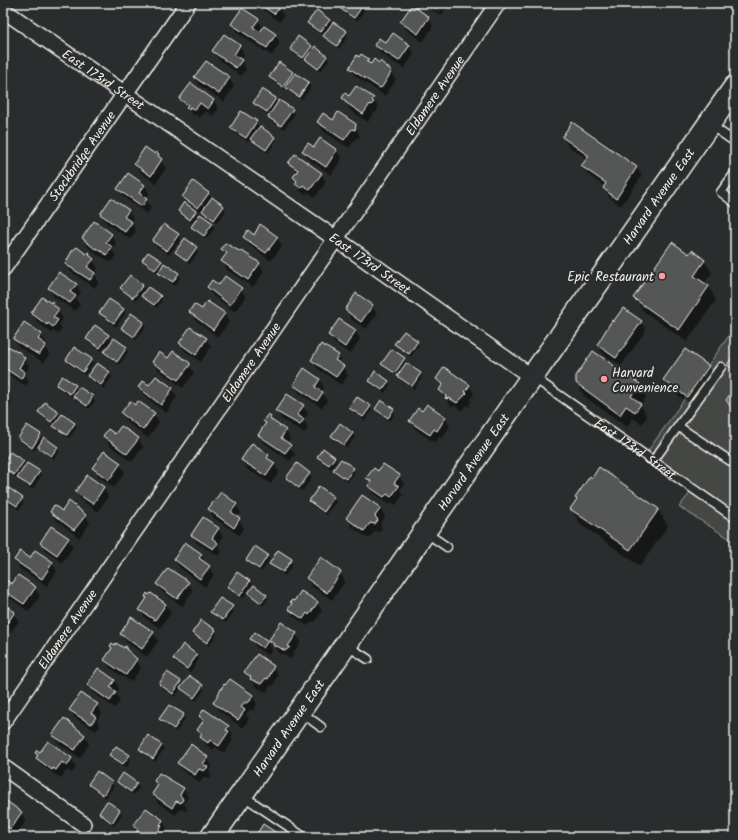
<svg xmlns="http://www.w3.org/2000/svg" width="738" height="840" font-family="Kalam,sans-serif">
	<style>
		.green { fill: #444645; stroke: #9c9c96 }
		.shadow { fill: #0007 }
		.building { fill: #555756; stroke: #f4f1e8 }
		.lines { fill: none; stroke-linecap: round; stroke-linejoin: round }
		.lane-casing { stroke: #f4f1e8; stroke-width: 11 }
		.street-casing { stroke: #f4f1e8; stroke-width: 18 }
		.secondary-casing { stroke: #f4f1e8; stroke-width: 25 }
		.lane { stroke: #2a2d2e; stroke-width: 8 }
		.street { stroke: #2a2d2e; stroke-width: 15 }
		.secondary { stroke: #2a2d2e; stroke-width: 22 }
		.poi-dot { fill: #ff9aa2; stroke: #2a2d2e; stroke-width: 1.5 }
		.labels { text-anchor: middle; stroke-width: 4; stroke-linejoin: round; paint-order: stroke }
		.street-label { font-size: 13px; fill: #f4f1e8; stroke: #2a2d2e }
		.poi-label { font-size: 13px; fill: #f4f1e8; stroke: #2a2d2e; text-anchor: end }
	</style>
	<rect width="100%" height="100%" fill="#2a2d2e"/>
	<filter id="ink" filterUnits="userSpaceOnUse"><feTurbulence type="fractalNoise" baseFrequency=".025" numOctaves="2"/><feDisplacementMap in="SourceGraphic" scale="8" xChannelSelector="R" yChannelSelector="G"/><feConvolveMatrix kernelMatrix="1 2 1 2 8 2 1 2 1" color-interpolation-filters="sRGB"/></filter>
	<g filter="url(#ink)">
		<!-- green -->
		<path class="green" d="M 735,327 L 735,542 L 679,507 L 693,489 L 645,455 Z"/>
		<!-- shadow -->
		<path class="shadow" d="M 255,3 L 281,3 L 278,7 L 284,16 L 279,22 Z
			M 331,3 L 343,3 L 339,8 Z
			M 347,3 L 361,3 L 366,8 L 357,21 L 345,13 L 343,9 Z
			M 422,3 L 426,3 L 439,12 L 440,10 L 430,3 L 450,3 L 441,16 Z
			M 412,7 L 428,18 L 433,26 L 423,42 L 406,30 L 402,22 Z
			M 258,20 L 264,29 L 275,35 L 280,43 L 272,56 L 237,33 L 232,24 Z
			M 329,20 L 332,25 L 346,32 L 348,36 L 339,49 L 327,40 L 324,35 L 311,27 L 309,23 Z
			M 224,35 L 240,46 L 244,55 L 241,60 L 246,69 L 241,76 L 218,59 L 214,51 Z
			M 386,44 L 409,45 L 414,54 L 404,69 L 380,53 L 375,45 Z
			M 311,46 L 313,50 L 315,48 L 327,57 L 329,60 L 320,72 L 307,60 L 306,61 L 293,53 L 291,49 Z
			M 360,58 L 368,60 L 371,66 L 391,72 L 396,80 L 385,96 L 355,76 L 350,68 Z
			M 279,64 L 294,76 L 308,83 L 311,87 L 302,100 L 287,88 L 285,90 L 272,81 L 270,77 Z
			M 195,78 L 229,78 L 234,86 L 224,102 L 200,86 Z
			M 275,98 L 278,103 L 280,101 L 292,110 L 295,114 L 284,129 L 271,121 L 270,116 L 257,107 L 254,103 Z
			M 343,98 L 373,98 L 378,107 L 376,113 L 374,112 L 368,122 L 351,111 Z
			M 180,99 L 214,100 L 218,109 L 213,116 L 205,111 L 200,118 L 195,114 L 194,116 Z
			M 241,112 L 274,137 L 276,141 L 268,153 L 253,143 L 251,138 L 248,142 L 233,132 L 231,128 Z
			M 333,121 L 355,125 L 360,137 L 359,138 L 357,137 L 349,148 L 323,131 L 318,122 Z
			M 572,123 L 637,168 L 642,176 L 621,206 L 609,197 L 604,188 L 605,187 L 587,174 L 583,166 L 587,159 L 568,146 L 563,137 Z
			M 320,140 L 337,151 L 342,159 L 331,175 L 308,159 L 303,151 L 314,149 Z
			M 156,154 L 166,168 L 156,184 L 140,172 L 135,164 Z
			M 289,163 L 321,174 L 326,182 L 315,197 L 308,192 L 306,195 L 301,192 L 294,177 L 297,173 Z
			M 145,185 L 149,194 L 146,199 L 151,208 L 147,214 L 123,197 L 118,189 Z
			M 208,193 L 212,199 L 223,207 L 226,211 L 217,223 L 205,214 L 202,209 L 201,211 L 185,201 L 183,197 Z
			M 128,211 L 133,219 L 131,222 L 136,231 L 130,239 L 106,223 L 101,214 Z
			M 179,211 L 195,211 L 198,215 L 192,223 L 181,215 Z
			M 212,224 L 215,228 L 206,239 L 195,231 L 192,227 Z
			M 111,234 L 116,243 L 112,249 L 116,256 L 111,262 L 101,256 L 100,257 L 88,247 L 84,238 Z
			M 178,235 L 181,239 L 169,255 L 155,245 L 153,241 Z
			M 254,236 L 277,237 L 282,246 L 271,261 L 249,245 L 244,237 Z
			M 196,248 L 198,252 L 190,264 L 178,256 L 176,252 Z
			M 222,249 L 241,254 L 259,264 L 264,272 L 253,287 L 227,270 L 223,261 L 226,256 Z
			M 88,253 L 98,268 L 94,273 L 99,282 L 95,288 L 71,272 L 67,264 Z
			M 689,255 L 704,260 L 712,273 L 704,284 L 709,287 L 716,300 L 687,342 L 642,310 L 635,298 Z
			M 143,261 L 161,262 L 164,266 L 178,274 L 180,278 L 175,286 L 162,276 L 159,272 L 158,273 L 145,264 Z
			M 76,284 L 81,293 L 76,299 L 80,305 L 75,311 L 54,297 L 49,288 Z
			M 142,285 L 144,289 L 136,301 L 121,288 Z
			M 219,286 L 241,289 L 246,297 L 235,312 L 213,296 L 208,288 Z
			M 142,296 L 160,297 L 162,300 L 157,308 L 145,300 Z
			M 53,304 L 63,318 L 59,324 L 62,329 L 58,334 L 53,331 L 52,333 L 37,322 L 32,313 Z
			M 372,306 L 377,314 L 366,329 L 351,319 L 346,310 Z
			M 623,309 L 641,322 L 646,330 L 621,366 L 603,354 L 598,345 L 603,339 L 602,337 Z
			M 123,310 L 125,314 L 116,327 L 103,317 L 100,313 Z
			M 202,310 L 224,314 L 229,322 L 218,337 L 195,320 L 190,312 Z
			M 131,315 L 143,323 L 146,327 L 136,340 L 124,332 L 122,328 Z
			M 190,328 L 207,339 L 211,347 L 201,362 L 185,351 L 180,343 Z
			M 355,331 L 360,339 L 350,354 L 334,343 L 329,335 Z
			M 41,334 L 46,343 L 44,345 L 50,354 L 44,363 L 19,347 L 14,339 Z
			M 108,336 L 111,340 L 102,351 L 89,342 L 87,339 Z
			M 417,342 L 419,346 L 411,357 L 398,347 L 396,344 Z
			M 126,348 L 128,352 L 119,365 L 107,356 L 105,352 Z
			M 392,350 L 404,359 L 406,364 L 420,373 L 422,377 L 414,389 L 401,380 L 398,375 L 385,368 L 383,364 Z
			M 3,355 L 25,359 L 29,367 L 25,374 L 29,381 L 26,386 L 3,371 Z
			M 735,355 L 735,378 L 728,365 Z
			M 338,356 L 348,376 L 341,385 L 317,368 L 312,360 Z
			M 67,360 L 91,360 L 93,364 L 85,375 L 69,364 Z
			M 168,360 L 189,364 L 194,373 L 183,388 L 158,370 L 154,362 Z
			M 97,364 L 110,373 L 112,377 L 104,389 L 91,380 L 89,376 Z
			M 708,366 L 713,375 L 692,405 L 669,389 L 664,380 Z
			M 304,370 L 320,380 L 324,388 L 322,392 L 327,401 L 322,408 L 299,393 L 294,385 Z
			M 437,379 L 469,385 L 474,394 L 470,400 L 471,402 L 468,407 L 466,405 L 462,411 L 454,405 L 453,407 L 451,406 L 440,391 L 442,387 Z
			M 370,381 L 388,381 L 390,385 L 385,393 L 372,385 Z
			M 3,382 L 11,392 L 9,396 L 12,402 L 7,410 L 3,407 Z
			M 577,383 L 639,385 L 646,397 L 641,405 L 647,417 L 642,424 L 633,418 L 627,427 L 584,396 Z
			M 57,385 L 75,386 L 78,390 L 79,389 L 92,397 L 95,401 L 89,409 L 76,400 L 74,396 L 72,397 L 59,389 Z
			M 139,387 L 172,389 L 177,397 L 166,413 L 144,396 Z
			M 138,402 L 154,414 L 159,422 L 148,438 L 127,422 L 122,414 L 136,406 Z
			M 303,406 L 308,414 L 304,420 L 308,428 L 305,433 L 281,419 L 277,411 Z
			M 428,406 L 445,418 L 450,426 L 442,439 L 439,437 L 435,443 L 415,429 L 410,421 L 423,413 Z
			M 370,407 L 372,410 L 365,421 L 353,412 L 350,408 Z
			M 376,409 L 393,410 L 395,414 L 390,421 L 378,413 Z
			M 39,412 L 58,412 L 60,417 L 74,423 L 77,427 L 69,438 L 57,430 L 55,426 L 41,416 Z
			M 271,417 L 274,422 L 286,431 L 290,439 L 287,444 L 295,454 L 290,461 L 264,443 L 259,435 L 266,425 L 264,421 Z
			M 352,433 L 355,437 L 347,448 L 334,440 L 332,436 Z
			M 40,435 L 43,441 L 57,448 L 59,452 L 54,459 L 41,450 L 38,445 L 34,451 L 21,442 L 19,438 Z
			M 104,436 L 116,436 L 138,438 L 143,447 L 132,462 L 109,445 Z
			M 104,452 L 120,464 L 125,472 L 114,488 L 98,476 L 94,468 Z
			M 268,456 L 279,472 L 271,484 L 247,469 L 242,460 Z
			M 318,457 L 335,457 L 337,461 L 332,469 L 320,461 Z
			M 23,462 L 26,467 L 39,472 L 41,476 L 32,490 L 3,467 L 3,465 Z
			M 297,465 L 312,478 L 302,491 L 289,482 L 287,478 Z
			M 353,469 L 355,472 L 348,482 L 336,474 L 334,470 Z
			M 378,472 L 399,476 L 404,484 L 400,490 L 403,495 L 396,505 L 391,502 L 389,505 L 374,494 L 369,486 L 371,483 L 368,478 Z
			M 103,488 L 108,496 L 98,512 L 81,500 L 76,492 Z
			M 320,488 L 334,498 L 336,502 L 326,515 L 312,505 L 310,501 Z
			M 4,497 L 22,498 L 24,502 L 19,510 L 6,501 Z
			M 576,498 L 658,509 L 668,526 L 640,566 L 581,525 L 571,509 L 577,500 Z
			M 69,503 L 85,514 L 90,523 L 79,538 L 56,520 L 51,512 L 62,512 Z
			M 236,505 L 241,513 L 237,518 L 244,527 L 239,535 L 214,518 L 209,509 Z
			M 380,508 L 385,517 L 380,524 L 382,529 L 380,532 L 375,531 L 369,539 L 352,527 L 347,518 Z
			M 3,522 L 7,527 L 3,533 Z
			M 218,529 L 223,537 L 218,545 L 222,552 L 218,556 L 197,543 L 192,535 Z
			M 68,539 L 73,547 L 62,563 L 46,551 L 41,543 Z
			M 201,555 L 214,575 L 205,587 L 180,568 L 175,559 Z
			M 267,556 L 270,560 L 261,572 L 249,563 L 247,560 Z
			M 15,560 L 52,563 L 57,571 L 47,586 L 20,569 Z
			M 291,560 L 293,564 L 285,576 L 273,567 L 271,564 Z
			M 340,572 L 345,581 L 332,600 L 312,587 L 307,578 Z
			M 250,581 L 252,585 L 243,599 L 230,590 L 228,587 Z
			M 188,583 L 193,591 L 182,606 L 162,592 L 157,584 Z
			M 12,585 L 35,588 L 40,596 L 29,612 L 7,596 L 3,586 Z
			M 249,593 L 266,596 L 268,599 L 263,606 Z
			M 146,597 L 166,604 L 171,613 L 160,628 L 145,618 L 140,610 L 147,599 Z
			M 293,601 L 317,603 L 322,611 L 314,623 L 312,621 L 308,626 L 294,617 L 289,609 Z
			M 3,605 L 14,613 L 19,621 L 8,636 L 3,633 Z
			M 232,607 L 234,611 L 226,623 L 214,616 L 211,612 Z
			M 215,631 L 217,634 L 209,646 L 195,636 L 193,633 Z
			M 153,633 L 158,641 L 147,657 L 126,642 L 121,634 Z
			M 255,633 L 268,642 L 272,650 L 268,656 L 256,647 L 251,639 Z
			M 296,634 L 301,642 L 293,654 L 293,658 L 291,657 L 290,659 L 282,653 L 280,655 L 279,654 L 270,640 Z
			M 3,642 L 5,646 L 3,651 Z
			M 111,646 L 124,649 L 126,648 L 141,668 L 131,682 L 110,668 L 105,660 L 113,649 Z
			M 197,655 L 199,659 L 190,673 L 176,663 L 174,659 Z
			M 274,667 L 278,675 L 273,686 L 271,685 L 266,692 L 256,687 L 245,672 Z
			M 115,680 L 119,689 L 116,693 L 120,701 L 115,708 L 93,693 L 88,685 Z
			M 180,682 L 183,686 L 202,686 L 204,690 L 196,701 L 184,692 L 181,688 L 175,697 L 162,688 L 160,684 Z
			M 252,695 L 257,704 L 254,709 L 252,711 L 250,709 L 246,714 L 249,719 L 243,728 L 219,711 L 214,703 Z
			M 97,705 L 102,713 L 97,720 L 100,726 L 96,731 L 75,718 L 70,710 Z
			M 183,715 L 185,719 L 176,732 L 163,723 L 160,719 Z
			M 201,716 L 228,726 L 233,735 L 231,737 L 233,740 L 224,753 L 215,747 L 213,750 L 206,745 L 198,730 L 204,722 Z
			M 53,735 L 85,735 L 89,744 L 80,758 L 58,743 Z
			M 48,742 L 72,759 L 76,767 L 72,773 L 67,770 L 61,778 L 42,766 L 36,753 L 40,754 Z
			M 162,745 L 164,749 L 155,762 L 142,753 L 140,749 Z
			M 110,755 L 129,756 L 131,760 L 126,768 L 113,758 Z
			M 207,757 L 212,766 L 209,771 L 212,776 L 209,779 L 204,777 L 200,783 L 183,771 L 178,763 Z
			M 97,773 L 112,783 L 114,786 L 106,798 L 92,788 L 89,784 Z
			M 124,775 L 137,784 L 139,788 L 134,795 L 121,786 L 119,783 Z
			M 155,781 L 184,789 L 188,797 L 184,803 L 187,809 L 186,811 L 180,809 L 176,815 L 158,803 L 153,794 L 158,787 Z
			M 107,802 L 120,811 L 122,815 L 114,826 L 102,817 L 100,813 Z
			M 3,805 L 21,812 L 26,821 L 15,836 L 3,828 Z
			M 162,820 L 167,829 L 165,832 L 165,837 L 134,836 L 137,831 L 134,826 Z"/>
		<!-- building -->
		<path class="building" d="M 258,3 L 277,3 L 280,7 L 274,14 Z
			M 345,3 L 363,3 L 364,4 L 354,18 L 341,9 Z
			M 428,3 L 439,3 L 436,8 Z
			M 412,5 L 429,17 L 418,34 L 400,22 Z
			M 242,8 L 259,19 L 253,27 L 260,32 L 264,26 L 276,34 L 267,48 L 231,24 Z
			M 317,10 L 330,20 L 320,32 L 307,23 Z
			M 333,22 L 347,31 L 337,46 L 323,36 Z
			M 393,33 L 410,45 L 399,61 L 374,45 L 379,38 L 386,43 Z
			M 224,34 L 240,45 L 234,55 L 242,60 L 236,68 L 212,51 Z
			M 298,36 L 312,46 L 303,58 L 290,49 Z
			M 315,46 L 327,56 L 318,69 L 305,59 Z
			M 361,54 L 369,59 L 367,62 L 371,64 L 374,59 L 379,63 L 380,61 L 392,71 L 382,87 L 380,88 L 349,68 L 357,55 L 359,57 Z
			M 206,61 L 230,77 L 219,94 L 194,77 Z
			M 279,62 L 293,72 L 283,87 L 269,77 Z
			M 295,73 L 309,82 L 299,97 L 285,87 Z
			M 191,83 L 214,100 L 208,109 L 200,103 L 195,110 L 190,107 L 189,109 L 186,107 L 188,105 L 179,99 Z
			M 356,86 L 374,98 L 372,100 L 374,102 L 371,105 L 370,104 L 363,114 L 345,102 L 346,101 L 342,98 L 345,93 L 349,96 Z
			M 262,89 L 276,98 L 267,112 L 253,103 Z
			M 279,100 L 293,109 L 281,126 L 268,117 Z
			M 241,111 L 257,121 L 246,138 L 230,128 Z
			M 338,112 L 356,124 L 355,130 L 352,129 L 344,140 L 317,122 L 323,113 L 333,120 Z
			M 572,122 L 637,167 L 616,199 L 603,188 L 606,183 L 581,166 L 589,156 L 562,137 Z
			M 260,126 L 275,137 L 266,150 L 250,139 Z
			M 320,138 L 337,150 L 326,167 L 302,151 L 308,143 L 314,147 Z
			M 145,147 L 155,154 L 156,152 L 159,154 L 158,156 L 162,159 L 151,176 L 134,164 Z
			M 295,154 L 322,173 L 310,190 L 303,185 L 301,188 L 295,184 L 297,181 L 293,177 L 298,170 L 288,163 Z
			M 128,173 L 145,185 L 139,193 L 147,199 L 142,206 L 117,189 Z
			M 193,181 L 209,193 L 198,208 L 182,197 Z
			M 212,197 L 224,206 L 214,220 L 202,211 Z
			M 111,198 L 129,210 L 124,217 L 132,222 L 125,232 L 100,214 Z
			M 184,202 L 196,211 L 190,220 L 178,211 Z
			M 200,214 L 213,223 L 204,236 L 191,227 Z
			M 94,221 L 112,234 L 106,242 L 112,247 L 107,255 L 96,248 L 95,249 L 82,238 Z
			M 164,224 L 179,234 L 167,251 L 152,241 Z
			M 260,224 L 278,237 L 266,253 L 243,237 L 248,230 L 254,235 Z
			M 185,238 L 197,247 L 187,261 L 175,252 Z
			M 672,242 L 689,254 L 692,250 L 705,260 L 694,276 L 709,286 L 679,330 L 633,298 Z
			M 225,243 L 241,252 L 242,251 L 260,263 L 248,280 L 221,261 L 227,253 L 221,249 Z
			M 77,247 L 86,254 L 88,252 L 90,253 L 89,255 L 94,259 L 87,267 L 95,273 L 90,280 L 65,264 L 72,251 Z
			M 148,252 L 162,261 L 155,270 L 142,260 Z
			M 164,263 L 179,273 L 173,282 L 158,273 Z
			M 59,272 L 77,284 L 70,292 L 76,296 L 70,303 L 48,288 Z
			M 130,275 L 143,285 L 133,298 L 120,288 Z
			M 225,276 L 242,288 L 230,305 L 207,287 L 212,280 L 219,285 Z
			M 148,287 L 161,296 L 154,305 L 141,296 Z
			M 356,293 L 373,305 L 361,322 L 345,310 Z
			M 42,297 L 51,303 L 52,301 L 54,303 L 53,305 L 59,309 L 53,317 L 58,320 L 53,327 L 48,323 L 47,325 L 31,313 Z
			M 109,299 L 124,309 L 114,323 L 99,313 Z
			M 207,301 L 225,313 L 213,330 L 189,312 L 194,304 L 202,309 Z
			M 623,308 L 642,321 L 616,358 L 597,345 L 612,320 L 613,322 Z
			M 131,313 L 144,322 L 134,337 L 121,328 Z
			M 339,319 L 356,330 L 345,347 L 328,335 Z
			M 24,322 L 42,334 L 38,339 L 46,345 L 39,355 L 13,339 Z
			M 95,325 L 109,335 L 100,348 L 86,339 Z
			M 190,327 L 207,338 L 196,355 L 179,343 Z
			M 404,331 L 418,341 L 409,354 L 394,344 Z
			M 114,338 L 127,347 L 117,362 L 104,352 Z
			M 321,344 L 339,355 L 335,360 L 344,366 L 336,377 L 311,360 Z
			M 8,346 L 17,352 L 18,351 L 25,358 L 19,368 L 25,372 L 21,379 L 3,367 L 3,354 Z
			M 74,347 L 92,359 L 83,372 L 66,360 Z
			M 392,349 L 405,358 L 395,373 L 381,364 Z
			M 685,349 L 709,366 L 687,397 L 663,380 Z
			M 173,351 L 190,363 L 190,365 L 178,380 L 152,362 L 159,352 L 168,358 Z
			M 593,351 L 640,384 L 631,396 L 641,404 L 635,412 L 626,406 L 620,415 L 576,383 L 576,376 Z
			M 735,353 L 735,371 L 727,365 Z
			M 97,363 L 110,372 L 101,385 L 87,376 Z
			M 406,363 L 421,373 L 412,386 L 397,376 Z
			M 444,367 L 470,385 L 465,392 L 467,393 L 457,403 L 449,398 L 448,399 L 445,398 L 446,396 L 439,390 L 443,384 L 436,379 Z
			M 304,368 L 320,379 L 315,387 L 323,392 L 317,401 L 293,385 Z
			M 375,371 L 389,381 L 382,390 L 369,381 Z
			M 62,376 L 76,385 L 70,394 L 56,385 Z
			M 156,376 L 173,388 L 161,405 L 138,387 L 143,381 L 149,385 Z
			M 3,380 L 7,383 L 3,390 L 8,393 L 3,401 Z
			M 79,387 L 93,396 L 87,406 L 73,396 Z
			M 735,387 L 735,413 L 726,400 Z
			M 287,394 L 304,405 L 297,415 L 304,419 L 300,425 L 275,411 Z
			M 357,397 L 371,406 L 363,417 L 349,408 Z
			M 381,400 L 394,409 L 388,418 L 375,409 Z
			M 130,401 L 135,405 L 138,401 L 155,413 L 143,430 L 121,413 Z
			M 45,402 L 59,412 L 51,422 L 38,412 Z
			M 427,404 L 446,417 L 437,431 L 434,429 L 430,435 L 409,421 L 418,408 L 422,411 Z
			M 62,414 L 75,423 L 67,435 L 53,426 Z
			M 268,414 L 271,416 L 270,419 L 286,430 L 281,438 L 291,445 L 285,453 L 258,435 L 266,423 L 263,421 Z
			M 340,423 L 353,433 L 344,445 L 331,436 Z
			M 27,425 L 41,434 L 32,448 L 18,438 Z
			M 121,426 L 139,438 L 127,454 L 103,436 L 108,429 L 115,434 Z
			M 44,437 L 58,447 L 51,456 L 38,447 Z
			M 252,443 L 269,455 L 267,458 L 275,463 L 266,476 L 241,460 Z
			M 323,448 L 335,457 L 329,465 L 317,457 Z
			M 104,451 L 121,463 L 109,480 L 92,468 Z
			M 10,452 L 24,461 L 14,475 L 3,467 L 3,463 Z
			M 341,459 L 354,468 L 346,479 L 333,470 Z
			M 27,463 L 40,471 L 30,486 L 17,478 Z
			M 297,463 L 310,473 L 299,488 L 286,478 Z
			M 383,464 L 400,475 L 394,483 L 399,486 L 391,497 L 387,494 L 384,497 L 368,486 L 371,481 L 366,478 L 374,468 L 378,471 Z
			M 599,467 L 659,509 L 630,550 L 570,509 L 577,499 L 575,498 L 590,476 L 592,478 Z
			M 87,475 L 104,487 L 93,504 L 75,492 Z
			M 319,486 L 334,497 L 324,512 L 309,501 Z
			M 9,488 L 23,498 L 17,506 L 3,497 Z
			M 221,492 L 237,504 L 231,512 L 240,518 L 234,528 L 208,509 Z
			M 362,495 L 381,508 L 375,516 L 378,520 L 375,524 L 370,523 L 364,531 L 346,518 Z
			M 69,501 L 86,515 L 74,530 L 50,512 L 54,505 L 62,511 Z
			M 203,517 L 219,528 L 212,538 L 218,543 L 213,549 L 191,535 Z
			M 51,526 L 69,538 L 57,555 L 40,543 Z
			M 185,542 L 202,554 L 199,558 L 210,566 L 200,579 L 174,559 Z
			M 255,546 L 268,555 L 259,569 L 246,560 Z
			M 35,550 L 53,562 L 42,579 L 14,560 L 20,551 L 30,558 Z
			M 278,550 L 292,559 L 283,572 L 269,564 Z
			M 321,557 L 341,572 L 327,593 L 306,578 Z
			M 168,568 L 189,582 L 177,599 L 156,584 Z
			M 237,572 L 250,581 L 240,596 L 227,587 Z
			M 18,575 L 36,587 L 24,604 L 3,590 L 3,584 L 6,580 L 12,584 Z
			M 254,585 L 267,595 L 261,603 L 248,593 Z
			M 301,591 L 318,602 L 309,615 L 307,613 L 303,619 L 288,609 L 292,603 L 290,602 L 292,600 L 294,601 Z
			M 147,593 L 149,595 L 151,593 L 166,604 L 155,620 L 139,610 L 147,598 L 145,597 Z
			M 220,598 L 233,606 L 223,620 L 210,612 Z
			M 3,604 L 15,612 L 3,629 Z
			M 131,617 L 154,632 L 142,649 L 120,634 Z
			M 201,620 L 216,630 L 207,643 L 192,633 Z
			M 281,622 L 297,633 L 288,646 L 290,647 L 285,651 L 277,646 L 275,647 L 273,645 L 274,644 L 269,640 Z
			M 255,632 L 268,641 L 263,648 L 250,639 Z
			M 112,643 L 115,645 L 116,643 L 124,648 L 125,646 L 127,647 L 126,649 L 137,659 L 126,675 L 104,660 L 112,648 L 110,646 Z
			M 183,644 L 197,655 L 187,669 L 173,659 Z
			M 257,654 L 274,666 L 268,679 L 266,678 L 261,684 L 250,679 L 251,677 L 244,672 Z
			M 98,668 L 115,680 L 110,687 L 116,692 L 110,701 L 87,685 Z
			M 167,672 L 181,681 L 173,694 L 159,684 Z
			M 190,676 L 203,685 L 194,698 L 180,688 Z
			M 230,679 L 253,695 L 250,701 L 247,703 L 245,702 L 241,707 L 245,710 L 238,720 L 213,703 L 224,684 L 225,685 Z
			M 81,693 L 98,704 L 91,713 L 96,717 L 91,724 L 69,710 Z
			M 169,705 L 184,714 L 174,729 L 159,719 Z
			M 204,709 L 229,726 L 226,730 L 229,731 L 219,746 L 210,740 L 208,743 L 200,737 L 202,734 L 197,730 L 204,720 L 199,716 Z
			M 64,718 L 85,735 L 75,750 L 52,735 Z
			M 148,735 L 162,745 L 153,759 L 139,749 Z
			M 48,741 L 72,758 L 67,766 L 62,762 L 56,770 L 53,768 L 52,770 L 36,758 L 38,755 L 35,753 L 37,750 L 40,752 Z
			M 191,744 L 208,757 L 203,764 L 208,767 L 204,771 L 199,769 L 195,775 L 177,763 Z
			M 116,746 L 130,755 L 123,764 L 109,755 Z
			M 97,771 L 112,782 L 103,795 L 88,784 Z
			M 123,773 L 137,783 L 131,792 L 117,782 Z
			M 159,773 L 184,788 L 180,795 L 183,799 L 181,803 L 176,801 L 172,808 L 152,794 L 158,785 L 154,781 Z
			M 5,800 L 22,812 L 10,829 L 3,824 L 3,803 Z
			M 107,801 L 120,810 L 112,823 L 99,813 Z
			M 146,808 L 163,820 L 160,825 L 162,826 L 156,835 L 154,833 L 151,837 L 134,837 L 138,829 L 133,826 L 135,822 Z
			M 263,824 L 283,837 L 255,837 Z
			M 85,828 L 97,837 L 78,837 Z"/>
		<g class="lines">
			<defs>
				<g id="lane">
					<path d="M 709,124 L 735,142"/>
					<path d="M 735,173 L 721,192 L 735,203"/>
					<path id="s1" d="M 533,377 L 735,518"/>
					<path d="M 679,427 L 735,464"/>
					<path d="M 653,461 L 721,367"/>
					<path d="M 425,532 L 447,547"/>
					<path d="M 346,645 L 368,659"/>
					<path d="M 301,712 L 321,727"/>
					<path d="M 242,795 L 304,837"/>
				</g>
				<g id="street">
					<path id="s2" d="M 3,10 L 336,239 L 532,377"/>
					<path id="s3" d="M 3,269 L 188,3"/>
					<path id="s4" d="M 3,722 L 498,3"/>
					<path d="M 3,767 L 83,824"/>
				</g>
				<g id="secondary">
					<path id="s5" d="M 212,837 C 387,587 559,336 735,87"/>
				</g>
			</defs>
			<!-- lane casing -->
			<use href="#lane" class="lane-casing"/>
			<!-- street casing -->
			<use href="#street" class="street-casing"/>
			<!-- secondary casing -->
			<use href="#secondary" class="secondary-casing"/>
			<!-- lane -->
			<use href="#lane" class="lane"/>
			<!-- street -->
			<use href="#street" class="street"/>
			<!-- secondary -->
			<use href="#secondary" class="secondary"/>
		</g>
	</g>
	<!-- markers -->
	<g class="poi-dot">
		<circle cx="662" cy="276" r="4"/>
		<circle cx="604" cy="379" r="4"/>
	</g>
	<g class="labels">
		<!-- street labels -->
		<g class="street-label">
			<text dy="5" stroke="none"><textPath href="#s2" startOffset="122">East 173rd Street</textPath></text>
			<text dy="5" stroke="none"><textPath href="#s4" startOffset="761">Eldamere Avenue</textPath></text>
			<text dy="5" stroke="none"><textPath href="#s3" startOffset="138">Stockbridge Avenue</textPath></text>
			<text dy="5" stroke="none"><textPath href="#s5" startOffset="781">Harvard Avenue East</textPath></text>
			<text dy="5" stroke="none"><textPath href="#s2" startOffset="446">East 173rd Street</textPath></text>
			<text dy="5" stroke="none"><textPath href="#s4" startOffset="437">Eldamere Avenue</textPath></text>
			<text dy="5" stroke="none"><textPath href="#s1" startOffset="125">East 173rd Street</textPath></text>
			<text dy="5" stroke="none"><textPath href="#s5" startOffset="457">Harvard Avenue East</textPath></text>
			<text dy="5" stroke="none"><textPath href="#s4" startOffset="113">Eldamere Avenue</textPath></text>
			<text dy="5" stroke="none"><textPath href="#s5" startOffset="133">Harvard Avenue East</textPath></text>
		</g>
		<!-- poi labels -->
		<g class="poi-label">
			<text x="654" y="281">Epic Restaurant</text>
			<text x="612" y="377" text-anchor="start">Harvard<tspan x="612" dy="15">Convenience</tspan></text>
		</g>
	</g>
	<!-- margin -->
	<rect width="738" height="840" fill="none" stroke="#2a2d2e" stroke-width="16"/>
	<rect x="8" y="8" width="722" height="824" fill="none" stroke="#f4f1e8" stroke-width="1.5" filter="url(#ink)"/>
</svg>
